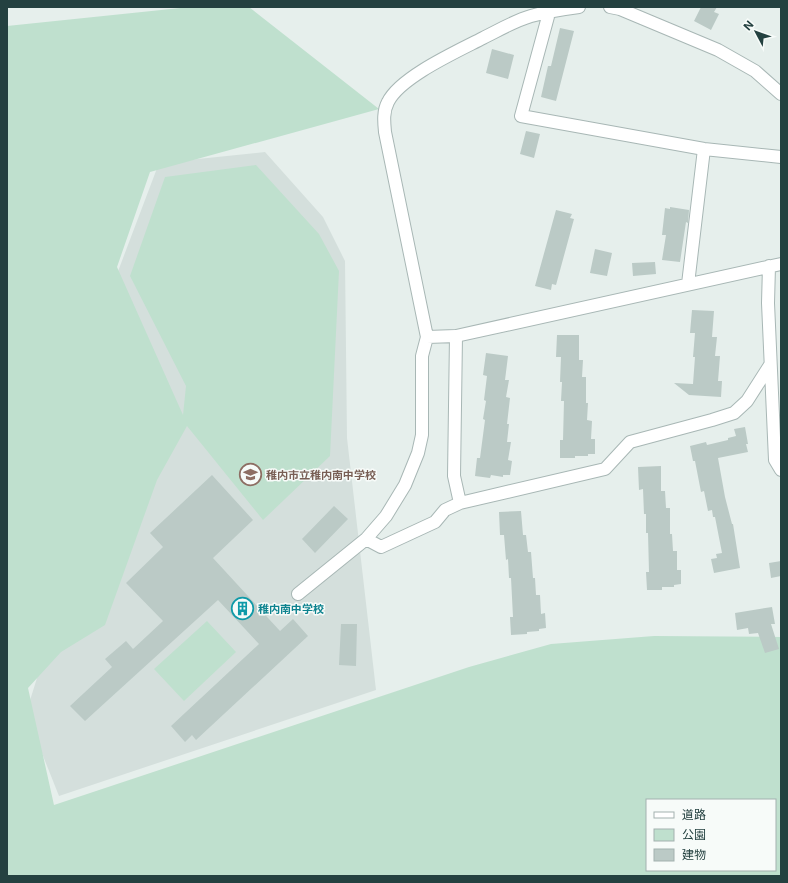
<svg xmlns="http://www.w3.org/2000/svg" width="788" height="883" font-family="Inter,'Noto Sans JP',sans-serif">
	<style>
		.built { fill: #d4dfdc }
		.green { fill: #bfe0ce; fill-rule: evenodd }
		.building { fill: #bbcac6 }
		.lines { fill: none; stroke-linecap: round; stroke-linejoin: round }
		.minor-casing { stroke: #a8b7b5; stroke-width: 14 }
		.minor { stroke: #fff; stroke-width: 12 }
		.labels { text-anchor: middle; stroke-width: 3; stroke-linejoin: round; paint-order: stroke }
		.education-label { font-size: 11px; font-weight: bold; fill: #785e54; stroke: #f7fbf9; text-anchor: start }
		.culture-label { font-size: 11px; font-weight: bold; fill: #0d838f; stroke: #f7fbf9; text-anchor: start }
	</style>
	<rect width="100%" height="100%" fill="#e6efec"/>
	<!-- built -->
	<path class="built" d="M 265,152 L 323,217 L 345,261 L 347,438 L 376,690 L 59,796 L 26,713 L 49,640 L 117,274 L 159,163 Z"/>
	<!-- green -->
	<path class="green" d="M 190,7 L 249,7 L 379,109 L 150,172 L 117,267 L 183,415 L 186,386 L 130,276 L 165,177 L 256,165 L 319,234 L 339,271 L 330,456 L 263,520 L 187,426 L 157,480 L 105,625 L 61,652 L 28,688 L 54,805 L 469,667 L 551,644 L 654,636 L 781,637 L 781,876 L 7,876 L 7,26 ZM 647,800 L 775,800 L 775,870 L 647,870 Z
		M 207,621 L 236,652 L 184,701 L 154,669 Z"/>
	<!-- building -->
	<path class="building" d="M 701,7 L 717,7 L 714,12 L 719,14 L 711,30 L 694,21 Z
		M 560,28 L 574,31 L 556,101 L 541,97 L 548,66 L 551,66 Z
		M 492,49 L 514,55 L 508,79 L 486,73 Z
		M 526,131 L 540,134 L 534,158 L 520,154 Z
		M 670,207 L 689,210 L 688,223 L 686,222 L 680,262 L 662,260 L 666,235 L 662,235 L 665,208 L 670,209 Z
		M 556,210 L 572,214 L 570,218 L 574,219 L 556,285 L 552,284 L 551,290 L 535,286 Z
		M 595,249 L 612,253 L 607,276 L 590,273 Z
		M 655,262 L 656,274 L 633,276 L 632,263 Z
		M 692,310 L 714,311 L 712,337 L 717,337 L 715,356 L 720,356 L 718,381 L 722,381 L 721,397 L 689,395 L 674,383 L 693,384 L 695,357 L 693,357 L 695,333 L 690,333 Z
		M 557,335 L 579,335 L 579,360 L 583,360 L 582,377 L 586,377 L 586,403 L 588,403 L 587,420 L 592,421 L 591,439 L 595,439 L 595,454 L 588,454 L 588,456 L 575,456 L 575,458 L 560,458 L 560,440 L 563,440 L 564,401 L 561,401 L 562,382 L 560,382 L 561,357 L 556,357 Z
		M 486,353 L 508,356 L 505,380 L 509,380 L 506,397 L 510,398 L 507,424 L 509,424 L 507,442 L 511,442 L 508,460 L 512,461 L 510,475 L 503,475 L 503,477 L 491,475 L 490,478 L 475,476 L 477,458 L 480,458 L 485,420 L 483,419 L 486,401 L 484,400 L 487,376 L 483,375 Z
		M 745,427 L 748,444 L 746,444 L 748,452 L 718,458 L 725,497 L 732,524 L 733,524 L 740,568 L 714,573 L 711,559 L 717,558 L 716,554 L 722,553 L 715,517 L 713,517 L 712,510 L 708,511 L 704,491 L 701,492 L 695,461 L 693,461 L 690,446 L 706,442 L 707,445 L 728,440 L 728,438 L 736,436 L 734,429 Z
		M 661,466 L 661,491 L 665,491 L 666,508 L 670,508 L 670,534 L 672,534 L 673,551 L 677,551 L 677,570 L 681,570 L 681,584 L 674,585 L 674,587 L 662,587 L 662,590 L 647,590 L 646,572 L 649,572 L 648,533 L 646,533 L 646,514 L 644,514 L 643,489 L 639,490 L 638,467 Z
		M 212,475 L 253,520 L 213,558 L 280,631 L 293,619 L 308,636 L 196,740 L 192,735 L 185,742 L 171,726 L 259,644 L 218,600 L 85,721 L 70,706 L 112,667 L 105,659 L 126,641 L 133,649 L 163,621 L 126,583 L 163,547 L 150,533 Z
		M 334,506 L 348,519 L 315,553 L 302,539 Z
		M 521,511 L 523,535 L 526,535 L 528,552 L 531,552 L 533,578 L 535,578 L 536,595 L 540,595 L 541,614 L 545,613 L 546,628 L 539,629 L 539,631 L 527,632 L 527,634 L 511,635 L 510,617 L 513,617 L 511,578 L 509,578 L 508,559 L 506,560 L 504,535 L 500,535 L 499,512 Z
		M 781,561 L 781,576 L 771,578 L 769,563 Z
		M 772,607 L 775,624 L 771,624 L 779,649 L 765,653 L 758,633 L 749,634 L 748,628 L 737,630 L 735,613 Z
		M 341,624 L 357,624 L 356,666 L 339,665 Z"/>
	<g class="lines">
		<defs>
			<path id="minor" d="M 610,7 L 620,9 L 718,50 L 755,71 L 781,94
				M 549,13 L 521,116 L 704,149 L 781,157
				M 769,266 L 768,303 L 775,460 L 781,470
				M 688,284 L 704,149
				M 456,336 L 454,476 L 460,503 L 605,469 L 630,442 L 712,420 L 734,413 L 747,401 L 770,365
				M 427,337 L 456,336 L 781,264
				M 366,539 L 381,547 L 435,522 L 445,510 L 460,503
				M 298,594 L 366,539 L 386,516 L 405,485 L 418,453 L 422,435 L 422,356 L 427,337 L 385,132 C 384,122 383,111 388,102 C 400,77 458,51 483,38 C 499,30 514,21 531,16 C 545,12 564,9 579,7"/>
		</defs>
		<!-- minor casing -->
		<use href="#minor" class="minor-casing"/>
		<!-- minor -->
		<use href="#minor" class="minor"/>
	</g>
	<!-- icons -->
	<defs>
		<symbol id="school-ring" viewBox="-11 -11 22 22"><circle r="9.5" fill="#f7fbf9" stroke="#8d6e63" stroke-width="1.5"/><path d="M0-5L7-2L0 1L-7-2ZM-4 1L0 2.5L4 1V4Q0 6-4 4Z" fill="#8d6e63"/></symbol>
		<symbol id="building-ring" viewBox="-11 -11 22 22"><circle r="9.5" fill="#f7fbf9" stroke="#0f9aa8" stroke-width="1.5"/><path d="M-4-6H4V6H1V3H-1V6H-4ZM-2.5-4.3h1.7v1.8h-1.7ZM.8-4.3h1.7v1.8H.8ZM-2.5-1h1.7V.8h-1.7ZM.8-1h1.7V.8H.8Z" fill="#0f9aa8"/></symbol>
	</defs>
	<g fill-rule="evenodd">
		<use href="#school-ring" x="238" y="462" width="25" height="25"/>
		<use href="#building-ring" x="230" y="596" width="25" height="25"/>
	</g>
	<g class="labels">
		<!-- education labels -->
		<g class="education-label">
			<text x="266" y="479">稚内市立稚内南中学校</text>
		</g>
		<!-- culture labels -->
		<g class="culture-label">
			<text x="258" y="613">稚内南中学校</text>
		</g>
	</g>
	<!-- border -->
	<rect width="788" height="883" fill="none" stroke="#244140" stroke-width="16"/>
	<!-- legend -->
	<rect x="646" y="799" width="130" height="72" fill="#f7fbf9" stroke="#a3b1af"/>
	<rect x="654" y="812" width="20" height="6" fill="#ffffff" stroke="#a3b1af"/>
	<text x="682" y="819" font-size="12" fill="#244140">道路</text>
	<rect x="654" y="829" width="20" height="12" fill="#bfe0ce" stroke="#a3b1af"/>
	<text x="682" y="839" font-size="12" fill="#244140">公園</text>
	<rect x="654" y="849" width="20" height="12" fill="#bbcac6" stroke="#a3b1af"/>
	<text x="682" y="859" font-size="12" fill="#244140">建物</text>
	<!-- north arrow -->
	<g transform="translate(756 32) rotate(311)" stroke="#f7fbf9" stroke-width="3" paint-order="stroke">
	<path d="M0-3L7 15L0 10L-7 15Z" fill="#244140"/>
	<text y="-6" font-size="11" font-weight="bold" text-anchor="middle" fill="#244140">N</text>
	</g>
</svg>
